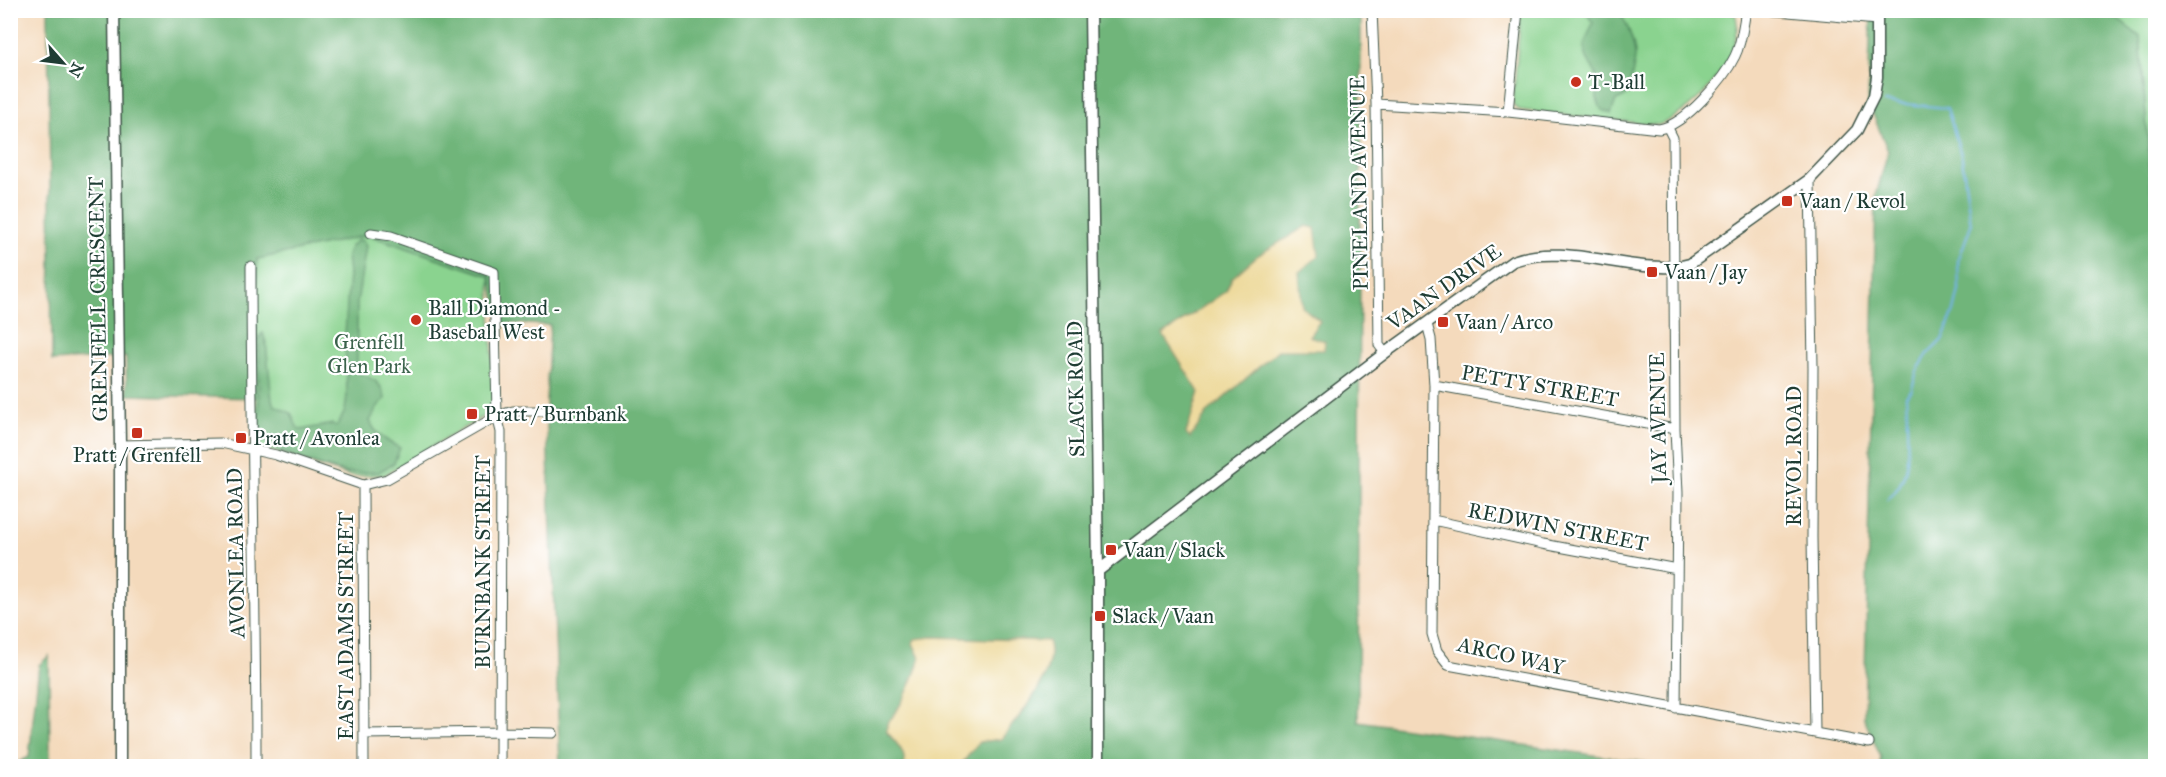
<svg xmlns="http://www.w3.org/2000/svg" width="2166" height="777" font-family="'IM FELL Great Primer',serif">
	<style>
		.green { fill: #8ad38f; stroke: #548862; stroke-width: 1.5 }
		.forest { fill: #6fb57a; stroke: #477957; stroke-width: 1.5; fill-rule: evenodd }
		.sand { fill: #eeda9e; stroke: #868c69; stroke-width: 1.5 }
		.lines { fill: none; stroke-linecap: round; stroke-linejoin: round }
		.stream { stroke: #74b4e8; stroke-width: 2 }
		.minor-casing { stroke: #3f5548; stroke-width: 11 }
		.tertiary-casing { stroke: #3f5548; stroke-width: 13 }
		.minor { stroke: #fff; stroke-width: 9 }
		.tertiary { stroke: #fff; stroke-width: 10 }
		.poi-dot { fill: #c8321e; stroke: #fff; stroke-width: 2 }
		.labels { text-anchor: middle; stroke-width: 4.5; stroke-linejoin: round; paint-order: stroke }
		.poi-label { font-size: 21px; fill: #1f3d34; stroke: #fff; text-anchor: start }
		.street-label { font-size: 21px; fill: #1f3d34; stroke: #fff }
		.park-label { font-size: 21px; fill: #3a624b; stroke: #fff }
	</style>
	<rect width="100%" height="100%" fill="#fff"/>
	<filter id="ink" filterUnits="userSpaceOnUse"><feTurbulence type="fractalNoise" baseFrequency=".0167" numOctaves="2"/><feDisplacementMap in="SourceGraphic" scale="12" xChannelSelector="R" yChannelSelector="G"/><feConvolveMatrix kernelMatrix="1 2 1 2 8 2 1 2 1" color-interpolation-filters="sRGB"/></filter>
	<filter id="wash" filterUnits="userSpaceOnUse"><feTurbulence type="fractalNoise" baseFrequency=".008" numOctaves="4" result="noise"/><feDisplacementMap in="SourceGraphic" scale="24" xChannelSelector="R" yChannelSelector="G"/><feGaussianBlur stdDeviation="1.35" result="paint"/><feColorMatrix in="noise" values="0 0 0 0 0 0 0 0 0 0 0 0 0 0 0 0 0 1.4 0 .05"/><feComposite in="paint" operator="in"/></filter>
	<g filter="url(#wash)">
		<rect width="100%" height="100%" fill="#f4dabc"/>
		<!-- green -->
		<path class="green" d="M 1715,10 L 1729,12 L 1736,16 C 1744,59 1695,111 1658,125 L 1520,110 L 1515,107 L 1513,103 L 1521,11 Z
			M 2117,11 L 2155,11 L 2155,236 L 2140,37 L 2116,18 Z
			M 368,235 L 490,276 L 494,410 L 384,475 L 350,476 L 256,446 L 257,259 Z"/>
		<!-- forest -->
		<path class="forest" d="M 48,11 L 1361,11 L 1358,721 L 1670,766 L 960,766 L 979,742 L 1001,739 C 1019,717 1060,671 1048,641 L 932,637 L 913,643 L 920,658 C 913,681 903,705 887,724 L 887,733 C 896,742 907,753 904,766 L 560,766 L 546,402 L 550,325 L 500,323 L 490,276 L 368,235 L 257,259 L 256,398 L 127,395 L 126,357 L 52,361 ZM 1299,271 L 1302,307 L 1320,321 L 1309,336 L 1278,350 L 1207,413 L 1186,434 L 1199,392 L 1164,334 L 1226,291 L 1232,278 Z
			M 1585,11 L 1617,11 C 1626,18 1634,42 1635,54 C 1635,64 1630,87 1626,96 L 1616,100 L 1611,114 L 1601,109 L 1597,98 L 1596,74 L 1586,56 L 1584,45 L 1593,23 Z
			M 1871,11 L 2117,11 L 2116,18 L 2140,37 L 2155,236 L 2155,766 L 1879,766 L 1881,758 L 1864,718 L 1876,196 L 1888,151 L 1868,102 Z
			M 358,240 L 363,241 L 366,246 L 357,303 L 357,372 C 371,378 383,382 385,399 L 378,406 L 370,421 C 374,433 389,443 400,448 L 394,463 L 379,472 L 347,473 L 300,460 L 259,439 L 259,337 L 263,333 L 266,343 L 272,400 L 274,405 L 291,413 L 297,427 L 301,430 L 332,424 L 337,426 L 345,411 L 347,395 L 345,336 L 349,272 L 347,256 L 351,246 Z
			M 49,656 L 50,766 L 11,766 L 29,757 L 39,665 Z"/>
		<!-- sand -->
		<path class="sand" d="M 1306,226 L 1315,228 L 1319,256 L 1299,272 L 1302,307 L 1320,321 L 1309,336 L 1325,341 L 1324,350 L 1278,350 L 1207,413 L 1190,438 L 1186,434 L 1199,392 L 1163,335 L 1226,291 L 1232,278 L 1257,256 Z
			M 932,637 L 1048,641 C 1059,672 1019,716 1001,739 L 979,742 L 960,766 L 904,766 C 907,753 896,742 887,732 L 887,724 C 903,705 913,681 920,658 L 913,643 L 915,639 Z"/>
		<g class="lines">
			<!-- stream -->
			<path class="stream" d="M 1884,102 L 1947,108 L 1962,158 L 1971,225 L 1958,261 L 1959,290 L 1954,311 L 1942,340 L 1928,354 L 1917,371 L 1911,391 L 1906,396 C 1907,406 1907,415 1907,425 C 1908,453 1911,480 1887,500"/>
		</g>
	</g>
	<g filter="url(#ink)">
		<g class="lines">
			<defs>
				<path id="minor" d="M 1372,10 L 1376,104 L 1379,345 L 1385,353
					M 1766,10 L 1877,20
					M 1376,104 L 1508,112 L 1659,129 C 1685,125 1724,79 1735,56 C 1742,42 1743,26 1746,10
					M 1508,112 L 1518,10
					M 1668,128 L 1673,138 L 1675,429 L 1678,493 L 1676,708
					M 1810,179 L 1813,367 L 1812,537 L 1815,732
					M 371,233 L 391,236 L 494,272 L 497,416 L 501,432 L 500,766
					M 251,266 C 251,433 256,600 256,766
					M 1427,324 L 1431,339 L 1434,385 L 1432,634 L 1437,651 L 1448,665 L 1869,743
					M 1434,385 L 1675,429
					M 120,445 L 221,443 L 276,455 L 363,485 L 387,479 L 497,416 L 513,411 L 561,411
					M 363,485 L 364,766
					M 1433,520 L 1543,544 L 1677,569
					M 364,734 L 500,732 L 553,733"/>
				<path id="tertiary" d="M 114,10 L 120,445 L 120,766
					M 1090,10 L 1098,571 L 1098,766
					M 1098,571 L 1385,353 L 1513,261 C 1555,246 1601,262 1644,266 C 1661,267 1674,269 1690,264 L 1810,179 L 1857,130 L 1874,96 L 1877,77 L 1877,10"/>
			</defs>
			<!-- minor casing -->
			<use href="#minor" class="minor-casing"/>
			<!-- tertiary casing -->
			<use href="#tertiary" class="tertiary-casing"/>
			<!-- minor -->
			<use href="#minor" class="minor"/>
			<!-- tertiary -->
			<use href="#tertiary" class="tertiary"/>
		</g>
	</g>
	<!-- markers -->
	<g class="poi-dot">
		<circle cx="1576" cy="82" r="6"/>
		<rect x="1781" y="195" width="12" height="12" rx="3"/>
		<rect x="1646" y="266" width="12" height="12" rx="3"/>
		<circle cx="416" cy="320" r="6"/>
		<rect x="1437" y="316" width="12" height="12" rx="3"/>
		<rect x="466" y="408" width="12" height="12" rx="3"/>
		<rect x="131" y="427" width="12" height="12" rx="3"/>
		<rect x="235" y="432" width="12" height="12" rx="3"/>
		<rect x="1105" y="544" width="12" height="12" rx="3"/>
		<rect x="1094" y="610" width="12" height="12" rx="3"/>
	</g>
	<g class="labels">
		<!-- poi labels -->
		<g class="poi-label">
			<text x="1588" y="89">T-Ball</text>
			<text x="1799" y="208">Vaan / Revol</text>
			<text x="1664" y="279">Vaan / Jay</text>
			<text x="428" y="315">Ball Diamond -<tspan x="428" dy="24">Baseball West</tspan></text>
			<text x="1455" y="329">Vaan / Arco</text>
			<text x="484" y="421">Pratt / Burnbank</text>
			<text x="253" y="445">Pratt / Avonlea</text>
			<text x="137" y="462" text-anchor="middle">Pratt / Grenfell</text>
			<text x="1123" y="557">Vaan / Slack</text>
			<text x="1112" y="623">Slack / Vaan</text>
		</g>
		<!-- street labels -->
		<g class="street-label">
			<text transform="translate(1359 183) rotate(-91)" y="7">PINELAND AVENUE</text>
			<text transform="translate(1444 287) rotate(-35)" y="7">VAAN DRIVE</text>
			<text transform="translate(98 299) rotate(-91)" y="7">GRENFELL CRESCENT</text>
			<text transform="translate(1540 386) rotate(10)" y="7">PETTY STREET</text>
			<text transform="translate(1076 389) rotate(-91)" y="7">SLACK ROAD</text>
			<text transform="translate(1658 418) rotate(-91)" y="7">JAY AVENUE</text>
			<text transform="translate(1794 456) rotate(-90)" y="7">REVOL ROAD</text>
			<text transform="translate(1558 527) rotate(11)" y="7">REDWIN STREET</text>
			<text transform="translate(236 553) rotate(-91)" y="7">AVONLEA ROAD</text>
			<text transform="translate(483 562) rotate(-90)" y="7">BURNBANK STREET</text>
			<text transform="translate(346 626) rotate(-90)" y="7">EAST ADAMS STREET</text>
			<text transform="translate(1511 656) rotate(13)" y="7">ARCO WAY</text>
		</g>
		<!-- park labels -->
		<g class="park-label">
			<text x="369" y="349">Grenfell<tspan x="369" dy="24">Glen Park</tspan></text>
		</g>
	</g>
	<!-- margin -->
	<rect width="2166" height="777" fill="none" stroke="#fff" stroke-width="36"/>
	<!-- north arrow -->
	<g transform="translate(63 63) rotate(118)" stroke="#ffffff" stroke-width="4.5" paint-order="stroke">
	<path d="M0-4.5L10 22L0 15L-10 22Z" fill="#1f3d34"/>
	<text y="-9" font-size="16" font-weight="bold" text-anchor="middle" fill="#1f3d34">N</text>
	</g>
</svg>
